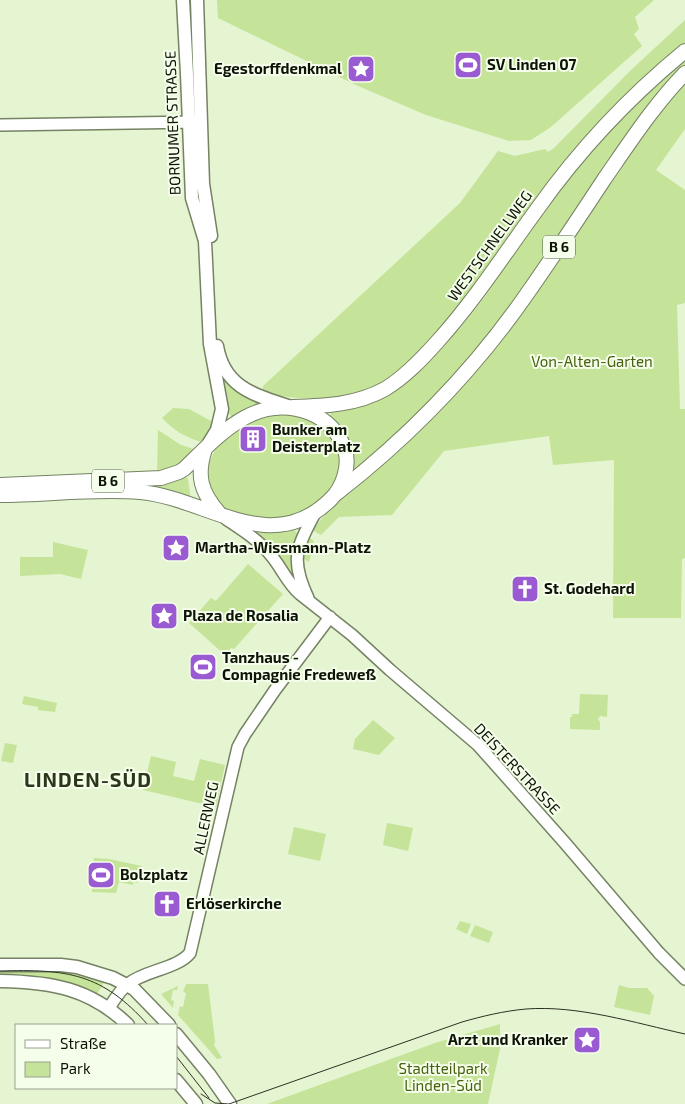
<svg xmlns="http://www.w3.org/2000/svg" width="685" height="1104" font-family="'Exo 2',sans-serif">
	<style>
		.green { fill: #c5e499 }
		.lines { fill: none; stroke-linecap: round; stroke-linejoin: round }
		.tertiary-casing { stroke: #758263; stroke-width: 14 }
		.secondary-casing { stroke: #758263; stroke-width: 15 }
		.primary-casing { stroke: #758263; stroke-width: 16 }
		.trunk-casing { stroke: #758263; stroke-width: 16 }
		.tertiary { stroke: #fff; stroke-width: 11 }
		.secondary { stroke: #fff; stroke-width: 12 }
		.primary { stroke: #fff; stroke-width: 14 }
		.trunk { stroke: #fff; stroke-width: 14 }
		.tram { stroke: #2c3223; stroke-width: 1 }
		.labels { text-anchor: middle; stroke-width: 4; stroke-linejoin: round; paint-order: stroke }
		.shield { fill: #f5feea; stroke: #535a4b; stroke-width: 1 }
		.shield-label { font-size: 14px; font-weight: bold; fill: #0e1307 }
		.poi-label { font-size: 15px; font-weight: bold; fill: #0e1307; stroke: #f5feea; text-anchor: start }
		.street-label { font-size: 15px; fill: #0e1307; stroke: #f5feea }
		.park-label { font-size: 15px; fill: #47600e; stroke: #f5feea }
		.district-label { font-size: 20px; font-weight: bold; letter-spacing: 1px; fill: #2b361a; stroke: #f5feea }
	</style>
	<rect width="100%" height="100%" fill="#e5f4d1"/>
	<!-- green -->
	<path class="green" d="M 217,0 L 654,0 L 635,17 L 639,29 L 634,34 L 642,46 L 551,127 L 531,140 L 509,141 L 426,115 L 356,85 L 218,18 Z
		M 685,20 L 685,45 L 668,59 L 428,344 C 410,361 392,379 370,389 C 341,403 294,400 263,392 L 263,386 L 460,203 L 498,151 L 515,156 L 545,149 L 548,152 L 554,148 L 631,70 Z
		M 685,59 L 685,65 L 675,75 L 499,324 L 430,403 L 349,478 L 329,418 L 331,413 L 356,408 L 376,402 L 411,379 L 461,327 L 484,298 L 501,270 L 583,159 L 626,113 Z
		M 685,81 L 685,129 L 656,170 L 685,190 L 685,303 L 677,305 L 680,409 L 685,409 L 685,558 L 682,559 L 681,618 L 613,618 L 614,460 L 553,465 L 549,436 L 444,451 L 392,515 L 339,517 L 321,535 L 312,530 L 339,498 L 390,459 L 517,318 L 652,121 Z
		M 223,375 L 241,394 L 264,404 L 233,417 L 227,413 L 228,399 L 221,376 Z
		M 173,408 L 189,409 L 213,422 L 208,434 L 201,442 C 185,437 173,430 162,418 Z
		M 270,413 L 293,414 L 318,423 L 340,447 L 341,469 L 330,492 L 314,508 L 273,521 L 234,513 L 226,509 L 213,495 L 208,483 L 208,464 L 213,454 L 219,444 L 233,430 Z
		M 158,430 L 181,445 L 194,449 L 178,466 L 157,473 Z
		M 183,473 L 188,479 L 191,500 L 132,487 Z
		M 292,527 L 298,535 C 291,552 291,566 297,583 L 251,531 L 252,528 Z
		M 308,537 L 313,540 L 314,544 L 309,562 L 302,558 Z
		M 53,542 L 88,550 L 81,579 L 60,574 L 20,576 L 20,557 L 53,557 Z
		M 248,564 L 283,594 L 234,649 L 231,648 L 225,655 L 189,623 L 211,598 L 216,601 Z
		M 580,694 L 608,695 L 607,717 L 600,716 L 598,719 L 600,722 L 600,730 L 570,729 L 570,717 L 572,717 L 572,714 L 579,714 Z
		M 24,696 L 57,703 L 55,712 L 38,710 L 38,707 L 22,704 Z
		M 373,720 L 395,738 L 379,755 L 353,749 L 355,739 Z
		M 5,743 L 17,745 L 13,763 L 1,761 Z
		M 151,756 L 176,762 L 173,776 L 194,781 L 200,759 L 225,765 L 216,807 L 143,790 Z
		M 387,823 L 413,828 L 408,851 L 383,845 Z
		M 294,827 L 326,834 L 320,861 L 288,854 Z
		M 94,858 L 109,859 L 142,866 L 137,883 L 133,882 L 133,885 L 119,882 L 116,893 L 92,892 Z
		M 460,921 L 471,924 L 467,934 L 456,929 Z
		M 475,925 L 493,932 L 489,943 L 470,936 Z
		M 0,969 L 68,970 L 105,981 L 97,994 C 66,979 35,977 0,978 Z
		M 186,984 L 208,984 L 215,1041 L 214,1045 L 222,1058 L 217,1059 L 178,1015 L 180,1006 L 183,1007 L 186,993 L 183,992 Z
		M 619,985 L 629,988 L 647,988 L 654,996 L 650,1015 L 614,1007 Z
		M 178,986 L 177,990 L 173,990 L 171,1000 L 174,1001 L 173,1008 L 161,994 Z
		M 500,1024 L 500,1049 L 488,1104 L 267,1104 L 435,1043 Z"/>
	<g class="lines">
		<defs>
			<path id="tertiary" d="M 0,125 L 197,122
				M 226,519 C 241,529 257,539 269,553 C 281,566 287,583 300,594 L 352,635 L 390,670 L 478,745 L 565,843 L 659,953 L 685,979
				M 308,598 C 290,560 296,549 315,513
				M 109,1008 C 114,1000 120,990 128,984 C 145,970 177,969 190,953 L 238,747 L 245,734 L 275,690 L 330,617"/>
			<path id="secondary" d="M 183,0 L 187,74 L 192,198 L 205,241 L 210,344 L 222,409 L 217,430 L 209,443
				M 197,0 L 203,184 L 211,236
				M 217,346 C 224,388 255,395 291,407
				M 0,965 L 61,965 L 77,967 L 113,978 L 134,989 L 169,1025
				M 0,981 C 51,982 90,988 128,1025
				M 176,1034 L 209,1074 L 230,1104
				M 176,1080 L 196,1104"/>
			<path id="primary" d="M 205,449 C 196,476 201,492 219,513
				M 0,485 L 161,478 L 179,472 L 184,469 C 219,435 256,392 310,413 C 327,420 339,432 345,450 C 350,466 343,487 331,499 C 271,559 207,498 140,492 C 94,488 46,495 0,495"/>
			<path id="trunk" d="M 293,407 C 325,406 356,405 385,389 C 405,377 422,359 438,341 C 475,300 505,253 538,208 C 580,149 629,97 685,51
				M 337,493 C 410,436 476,368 529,291 C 555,254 580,216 605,178 C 630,142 654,105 685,73"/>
		</defs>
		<!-- tertiary casing -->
		<use href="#tertiary" class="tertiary-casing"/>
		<!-- secondary casing -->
		<use href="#secondary" class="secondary-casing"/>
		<!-- primary casing -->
		<use href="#primary" class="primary-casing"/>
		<!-- trunk casing -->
		<use href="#trunk" class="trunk-casing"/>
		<!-- tertiary -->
		<use href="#tertiary" class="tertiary"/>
		<!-- secondary -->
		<use href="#secondary" class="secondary"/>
		<!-- primary -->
		<use href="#primary" class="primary"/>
		<!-- trunk -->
		<use href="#trunk" class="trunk"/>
		<!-- tram -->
		<path class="tram" d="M 0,971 C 67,969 102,973 148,1025
			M 176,1056 L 209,1098
			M 201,1094 L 215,1103 L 229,1104 L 462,1022 C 483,1016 504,1011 526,1009 C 578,1005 635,1023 685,1034"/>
	</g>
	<!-- icons -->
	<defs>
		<symbol id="stadium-square" viewBox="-11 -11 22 22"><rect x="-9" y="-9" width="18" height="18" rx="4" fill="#9a5bd2" stroke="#f5feea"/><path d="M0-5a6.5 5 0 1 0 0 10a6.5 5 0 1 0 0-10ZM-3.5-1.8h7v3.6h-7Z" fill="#fff"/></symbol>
		<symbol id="sight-square" viewBox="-11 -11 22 22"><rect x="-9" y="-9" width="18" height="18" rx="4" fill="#9a5bd2" stroke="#f5feea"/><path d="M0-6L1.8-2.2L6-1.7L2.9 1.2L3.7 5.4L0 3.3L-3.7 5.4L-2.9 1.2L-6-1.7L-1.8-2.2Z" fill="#fff"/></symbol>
		<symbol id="building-square" viewBox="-11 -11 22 22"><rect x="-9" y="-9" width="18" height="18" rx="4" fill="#9a5bd2" stroke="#f5feea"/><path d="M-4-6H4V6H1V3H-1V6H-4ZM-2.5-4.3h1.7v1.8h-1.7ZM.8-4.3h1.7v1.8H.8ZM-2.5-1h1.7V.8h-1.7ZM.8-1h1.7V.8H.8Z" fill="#fff"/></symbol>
		<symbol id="church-square" viewBox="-11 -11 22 22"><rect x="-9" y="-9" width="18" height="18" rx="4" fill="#9a5bd2" stroke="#f5feea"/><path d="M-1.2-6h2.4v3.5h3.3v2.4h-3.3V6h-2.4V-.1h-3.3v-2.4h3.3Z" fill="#fff"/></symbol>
	</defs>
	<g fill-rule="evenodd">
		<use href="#stadium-square" x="452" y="49" width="32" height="32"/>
		<use href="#sight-square" x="345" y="53" width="32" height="32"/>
		<use href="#building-square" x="237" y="423" width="32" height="32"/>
		<use href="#sight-square" x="160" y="532" width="32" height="32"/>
		<use href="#church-square" x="509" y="573" width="32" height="32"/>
		<use href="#sight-square" x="148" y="600" width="32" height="32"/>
		<use href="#stadium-square" x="187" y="651" width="32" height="32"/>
		<use href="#stadium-square" x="85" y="859" width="32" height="32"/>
		<use href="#church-square" x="151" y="888" width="32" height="32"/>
		<use href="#sight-square" x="571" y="1024" width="32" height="32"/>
	</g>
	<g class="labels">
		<!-- shield labels -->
		<g class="shield">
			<rect x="543" y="235.5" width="32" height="23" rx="4"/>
			<rect x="92" y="469.5" width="32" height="23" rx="4"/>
		</g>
		<g class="shield-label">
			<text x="559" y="252">B 6</text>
			<text x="108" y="486">B 6</text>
		</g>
		<!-- poi labels -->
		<g class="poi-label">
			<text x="487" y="70">SV Linden 07</text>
			<text x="342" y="74" text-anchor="end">Egestorffdenkmal</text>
			<text x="272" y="435">Bunker am<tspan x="272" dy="17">Deisterplatz</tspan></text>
			<text x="195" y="553">Martha-Wissmann-Platz</text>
			<text x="544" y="594">St. Godehard</text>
			<text x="183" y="621">Plaza de Rosalia</text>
			<text x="222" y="663">Tanzhaus -<tspan x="222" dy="17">Compagnie Fredeweß</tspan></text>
			<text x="120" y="880">Bolzplatz</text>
			<text x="186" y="909">Erlöserkirche</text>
			<text x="568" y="1045" text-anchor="end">Arzt und Kranker</text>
		</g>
		<!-- street labels -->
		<g class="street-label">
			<text transform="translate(173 123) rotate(-92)" y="5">BORNUMER STRASSE</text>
			<text transform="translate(490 246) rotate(-54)" y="5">WESTSCHNELLWEG</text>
			<text transform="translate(517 769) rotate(47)" y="5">DEISTERSTRASSE</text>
			<text transform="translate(206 818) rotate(-78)" y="5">ALLERWEG</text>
		</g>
		<!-- park labels -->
		<g class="park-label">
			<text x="592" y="367">Von-Alten-Garten</text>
			<text x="443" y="1074">Stadtteilpark<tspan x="443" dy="17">Linden-Süd</tspan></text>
		</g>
		<!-- district labels -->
		<g class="district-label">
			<text x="88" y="787">LINDEN-SÜD</text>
		</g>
	</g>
	<!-- legend -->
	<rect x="15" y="1024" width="162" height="65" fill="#f5feea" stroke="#99a08f"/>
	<rect x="25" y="1040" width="25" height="8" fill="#ffffff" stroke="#99a08f"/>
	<text x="60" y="1049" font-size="15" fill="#0e1307">Straße</text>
	<rect x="25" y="1062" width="25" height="15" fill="#c5e499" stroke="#99a08f"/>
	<text x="60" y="1074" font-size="15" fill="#0e1307">Park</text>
</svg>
